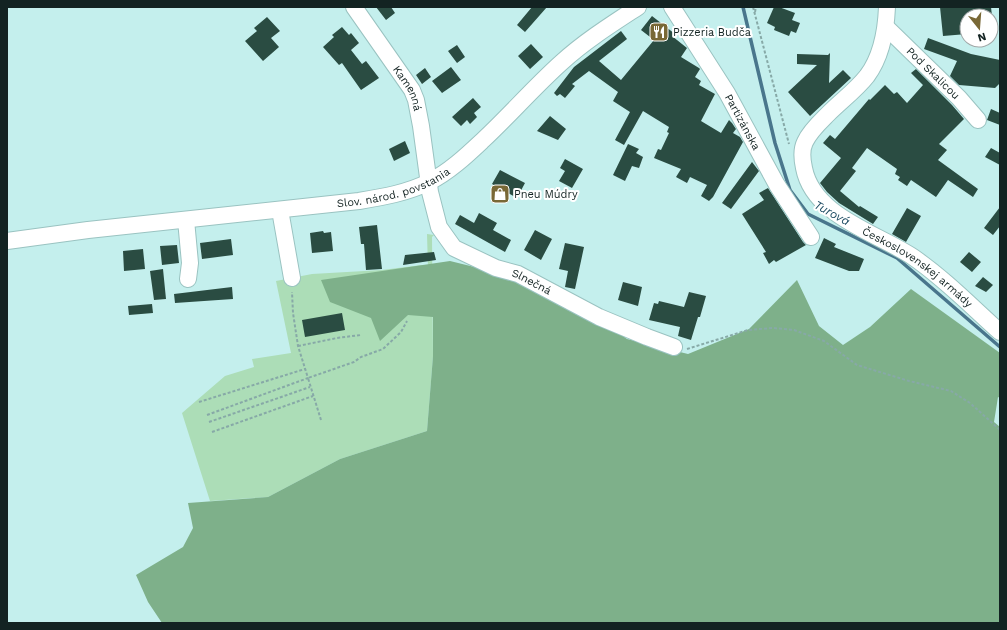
<svg xmlns="http://www.w3.org/2000/svg" width="1007" height="630" font-family="'Work Sans',sans-serif">
	<style>
		.green { fill: #acddb7 }
		.forest { fill: #7eb08a }
		.lines { fill: none; stroke-linecap: round; stroke-linejoin: round }
		.stream { stroke: #49768c; stroke-width: 3.5 }
		.building { fill: #2a4c42 }
		.minor-casing { stroke: #9ac3c1; stroke-width: 18 }
		.path { stroke: #87a9a7; stroke-width: 2; stroke-dasharray: 3 2; stroke-linecap: butt }
		.minor { stroke: #fff; stroke-width: 16 }
		.labels { text-anchor: middle; stroke-width: 4; stroke-linejoin: round; paint-order: stroke }
		.poi-label { font-size: 11px; fill: #132322; stroke: #fff; text-anchor: start }
		.street-label { font-size: 11px; fill: #132322; stroke: #fff }
		.water-label { font-size: 12px; font-style: italic; fill: #1b4a61; stroke: #fff }
	</style>
	<rect width="100%" height="100%" fill="#c4efed"/>
	<!-- green -->
	<path class="green" d="M 427,234 L 434,235 L 432,237 L 433,356 L 427,431 L 340,459 L 268,497 L 210,501 L 182,413 L 225,376 L 254,367 L 252,359 L 291,353 L 276,281 L 312,274 L 382,270 L 422,265 L 428,268 Z"/>
	<!-- forest -->
	<path class="forest" d="M 450,261 L 555,287 L 627,339 L 688,354 L 749,329 L 797,280 L 819,326 L 843,345 L 870,327 L 911,289 L 1000,353 L 1000,398 L 998,397 L 994,422 L 1000,427 L 1000,623 L 162,623 L 148,602 L 136,575 L 183,547 L 193,528 L 188,503 L 268,497 L 340,459 L 427,431 L 433,356 L 433,317 L 408,315 L 380,341 L 371,318 L 330,302 L 321,280 Z"/>
	<g class="lines">
		<!-- stream -->
		<path class="stream" d="M 743,7 L 775,143 L 790,190 L 808,214 L 897,258 L 1000,347"/>
	</g>
	<!-- building -->
	<path class="building" d="M 376,7 L 391,7 L 395,13 L 386,20 Z
		M 532,7 L 547,7 L 525,32 L 517,25 Z
		M 774,7 L 779,7 L 795,13 L 792,20 L 800,23 L 796,33 L 791,31 L 789,36 L 774,30 L 775,27 L 767,23 Z
		M 940,7 L 991,7 L 992,16 L 967,16 L 967,34 L 943,36 Z
		M 652,16 L 675,34 L 672,36 L 687,48 L 681,57 L 699,68 L 700,69 L 695,77 L 701,81 L 699,85 L 715,94 L 701,121 L 721,133 L 729,120 L 732,123 L 736,129 L 733,133 L 740,137 L 743,142 L 713,197 L 709,201 L 701,196 L 707,185 L 690,177 L 687,183 L 676,177 L 681,169 L 654,158 L 658,149 L 661,150 L 669,133 L 667,132 L 669,127 L 643,111 L 624,145 L 615,140 L 630,112 L 613,101 L 618,92 L 589,71 L 572,84 L 575,86 L 565,98 L 560,94 L 557,96 L 554,93 L 574,67 L 621,31 L 627,39 L 599,61 L 621,80 L 654,40 L 641,30 Z
		M 267,17 L 280,31 L 271,38 L 279,47 L 263,61 L 245,41 L 257,31 L 254,28 Z
		M 342,27 L 349,35 L 351,33 L 359,43 L 351,50 L 362,64 L 366,61 L 379,78 L 361,90 L 342,63 L 339,65 L 323,47 L 334,37 L 332,35 Z
		M 928,38 L 971,54 L 1000,60 L 1000,83 L 995,88 L 959,85 L 950,76 L 957,61 L 924,49 Z
		M 531,44 L 543,57 L 530,69 L 518,56 Z
		M 457,45 L 465,57 L 457,63 L 448,51 Z
		M 830,53 L 829,83 L 843,70 L 851,78 L 810,116 L 788,92 L 817,65 L 797,64 L 797,54 L 828,55 Z
		M 451,67 L 461,80 L 442,93 L 432,81 Z
		M 425,68 L 431,77 L 422,84 L 416,75 Z
		M 916,69 L 952,105 L 964,119 L 939,144 L 947,150 L 938,160 L 978,189 L 973,197 L 948,180 L 936,197 L 911,180 L 907,186 L 898,180 L 900,177 L 895,174 L 897,169 L 867,148 L 852,168 L 856,171 L 840,191 L 859,207 L 860,206 L 878,217 L 873,224 L 839,203 L 827,192 L 820,183 L 841,158 L 823,143 L 830,135 L 835,139 L 869,99 L 870,100 L 885,85 L 894,94 L 897,92 L 907,103 L 923,85 L 911,73 Z
		M 473,98 L 481,107 L 474,113 L 477,117 L 470,124 L 467,120 L 461,126 L 452,117 Z
		M 991,109 L 1000,113 L 1000,125 L 987,120 Z
		M 550,116 L 566,129 L 558,140 L 537,131 Z
		M 405,141 L 410,153 L 394,161 L 389,149 Z
		M 628,144 L 639,149 L 636,153 L 643,157 L 639,168 L 632,166 L 625,181 L 613,175 Z
		M 991,148 L 1000,153 L 1000,165 L 985,157 Z
		M 565,159 L 583,169 L 572,188 L 559,181 L 565,171 L 560,168 Z
		M 752,162 L 759,171 L 731,209 L 722,203 Z
		M 500,170 L 525,183 L 517,198 L 492,184 Z
		M 768,188 L 803,242 L 806,245 L 776,262 L 774,260 L 769,264 L 763,253 L 766,252 L 742,214 L 764,200 L 759,193 Z
		M 1000,207 L 1000,226 L 993,235 L 984,228 Z
		M 907,208 L 921,216 L 906,242 L 892,234 Z
		M 479,213 L 497,223 L 493,230 L 511,240 L 505,252 L 455,224 L 460,215 L 474,223 Z
		M 377,225 L 382,269 L 366,270 L 364,244 L 361,244 L 359,227 Z
		M 535,230 L 552,239 L 541,260 L 524,250 Z
		M 323,231 L 324,233 L 331,232 L 333,251 L 312,253 L 310,233 Z
		M 824,238 L 836,244 L 834,247 L 864,259 L 859,271 L 849,271 L 815,258 Z
		M 231,239 L 233,255 L 202,259 L 200,243 Z
		M 565,243 L 584,247 L 575,289 L 565,287 L 568,271 L 559,269 Z
		M 177,245 L 179,263 L 162,265 L 160,246 Z
		M 143,249 L 145,269 L 124,271 L 123,251 Z
		M 434,252 L 436,260 L 403,265 L 405,255 Z
		M 969,252 L 981,262 L 972,272 L 960,262 Z
		M 163,269 L 166,299 L 154,300 L 150,271 Z
		M 983,277 L 993,285 L 986,292 L 975,286 Z
		M 623,282 L 642,287 L 638,306 L 618,300 Z
		M 232,287 L 233,299 L 175,303 L 174,294 Z
		M 689,292 L 706,296 L 700,317 L 698,317 L 691,340 L 678,336 L 680,327 L 649,320 L 654,303 L 658,304 L 659,301 L 684,307 Z
		M 152,304 L 153,313 L 129,315 L 128,306 Z
		M 342,313 L 345,330 L 305,337 L 302,320 Z"/>
	<g class="lines">
		<defs>
			<g id="minor">
				<path id="s1" d="M 354,7 L 412,90 L 416,100 L 421,126 L 430,192 L 439,227 L 454,248 L 496,268 L 518,274 L 599,317 L 647,337 L 674,347"/>
				<path id="s2" d="M 672,7 L 727,93 L 777,185 L 811,237"/>
				<path id="s3" d="M 887,7 C 886,31 882,56 867,76 C 856,90 841,101 828,114 C 820,122 810,131 805,142 C 801,150 802,159 804,168 C 813,216 877,233 913,257 C 945,279 972,307 1000,332"/>
				<path id="s4" d="M 886,27 L 959,98 L 978,120"/>
				<path d="M 280,210 L 292,278"/>
				<path d="M 186,220 L 190,263 L 188,279"/>
				<path id="s5" d="M 7,241 L 88,230 L 359,201 C 383,197 407,193 429,182 C 449,172 466,156 482,141 C 509,116 534,87 562,62 C 585,41 612,24 638,7"/>
			</g>
		</defs>
		<!-- minor casing -->
		<use href="#minor" class="minor-casing"/>
		<!-- path -->
		<path class="path" d="M 753,7 L 789,144
			M 755,12 L 756,7
			M 298,346 L 337,338 L 361,335
			M 687,349 L 748,330 L 773,328 L 794,330 L 824,341 L 857,365 L 909,381 L 951,391 L 970,403 L 1000,430
			M 199,402 L 305,369
			M 207,415 L 308,378 L 298,346 L 293,313 L 292,292
			M 321,420 L 308,378 L 354,362 L 361,357 L 383,349 L 401,332 L 407,321
			M 209,422 L 310,387
			M 212,432 L 313,396"/>
		<!-- minor -->
		<use href="#minor" class="minor"/>
	</g>
	<!-- icons -->
	<defs>
		<symbol id="restaurant-square" viewBox="-11 -11 22 22"><rect x="-9" y="-9" width="18" height="18" rx="4" fill="#796836" stroke="#fff"/><path d="M-5-6h1v4h1v-4h1v4h1v-4h1v5L-1.5 .5V6h-2V.5L-5-1ZM5-6V6H3V1.5H1.5Q1.5-4 5-6Z" fill="#fff"/></symbol>
		<symbol id="shop-square" viewBox="-11 -11 22 22"><rect x="-9" y="-9" width="18" height="18" rx="4" fill="#796836" stroke="#fff"/><path d="M-5-2.5h2.3a2.7 3.5 0 0 1 5.4 0H5L5.5 6h-11ZM-1.5-2.5h3a1.5 2.3 0 0 0-3 0Z" fill="#fff"/></symbol>
	</defs>
	<g fill-rule="evenodd">
		<use href="#restaurant-square" x="648" y="21" width="22" height="22"/>
		<use href="#shop-square" x="489" y="183" width="22" height="22"/>
	</g>
	<g class="labels">
		<!-- poi labels -->
		<g class="poi-label">
			<text x="673" y="36">Pizzeria Budča</text>
			<text x="514" y="198">Pneu Múdry</text>
		</g>
		<!-- street labels -->
		<g class="street-label">
			<text dy="4" stroke="none"><textPath href="#s4" startOffset="66">Pod Skalicou</textPath></text>
			<text dy="4" stroke="none"><textPath href="#s1" startOffset="98">Kamenná</textPath></text>
			<text dy="4" stroke="none"><textPath href="#s2" startOffset="135">Partizánska</textPath></text>
			<text dy="4" stroke="none"><textPath href="#s5" startOffset="391">Slov. národ. povstania</textPath></text>
			<text dy="4" stroke="none"><textPath href="#s3" startOffset="345">Československej armády</textPath></text>
			<text dy="4" stroke="none"><textPath href="#s1" startOffset="352">Slnečná</textPath></text>
		</g>
		<!-- water labels -->
		<g class="water-label">
			<text transform="translate(832 213) rotate(29)" y="4">Turová</text>
		</g>
	</g>
	<!-- border -->
	<rect width="1007" height="630" fill="none" stroke="#132322" stroke-width="16"/>
	<!-- north arrow -->
	<g transform="translate(979 28) rotate(163)"><circle r="19" fill="#ffffff" stroke="#a1a7a7"/>
	<path d="M0-3L7 15L0 10L-7 15Z" fill="#796836"/>
	<text y="-6" font-size="11" font-weight="bold" text-anchor="middle" fill="#132322">N</text>
	</g>
</svg>
